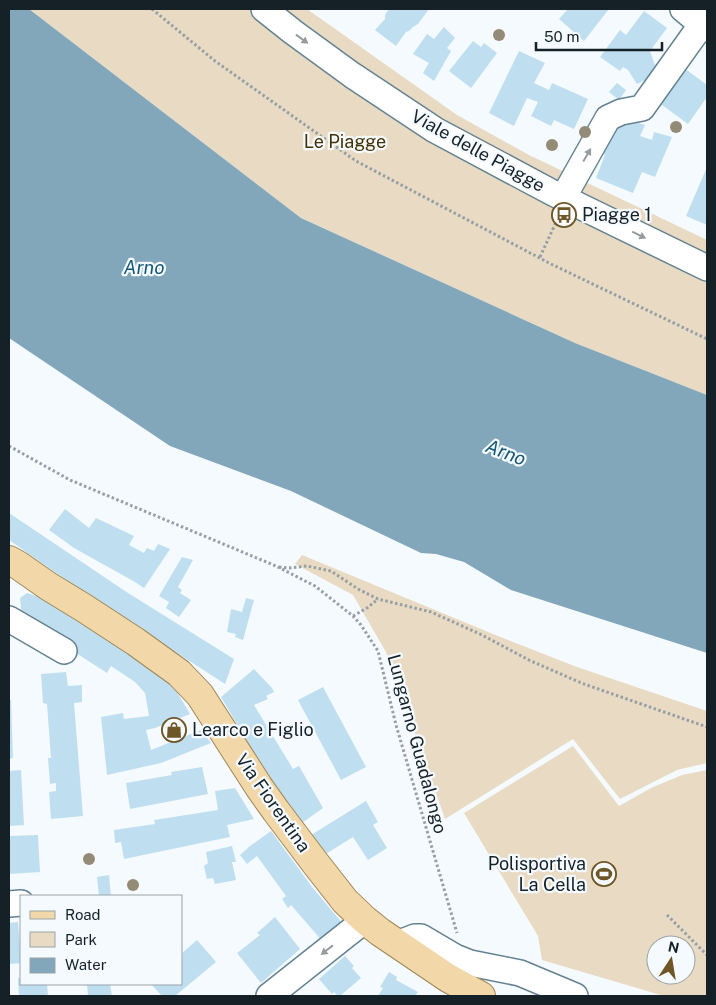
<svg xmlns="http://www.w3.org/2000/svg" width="716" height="1005" font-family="'Public Sans',sans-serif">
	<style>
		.green { fill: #e9dbc3; fill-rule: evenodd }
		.water { fill: #83a7ba }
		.building { fill: #bfdff0 }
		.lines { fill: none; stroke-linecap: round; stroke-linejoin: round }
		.minor-casing { stroke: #648291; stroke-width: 28 }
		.major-casing { stroke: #9f8756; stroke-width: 30 }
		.path { stroke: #969fa3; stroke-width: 3; stroke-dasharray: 2.5 2.5; stroke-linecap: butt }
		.minor { stroke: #fff; stroke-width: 25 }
		.major { stroke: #f2d8a9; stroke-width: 28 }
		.tree { fill: #948b76 }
		.oneway { fill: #969b9e }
		.labels { text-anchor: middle; stroke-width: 4.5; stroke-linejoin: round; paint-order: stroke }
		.park-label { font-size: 18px; fill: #453106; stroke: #f4fafe }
		.street-label { font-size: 18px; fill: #152127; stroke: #f4fafe }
		.poi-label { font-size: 18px; fill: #152127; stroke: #f4fafe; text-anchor: start }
		.water-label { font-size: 19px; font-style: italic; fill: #165975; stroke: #f4fafe }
	</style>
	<rect width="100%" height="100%" fill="#f4fafe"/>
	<!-- green -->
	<path class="green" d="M 29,9 L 307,9 L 457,115 L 529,155 L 707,240 L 707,395 L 575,343 L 301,218 Z
		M 302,555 L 493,634 L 577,667 L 707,711 L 707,763 L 677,770 L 620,799 L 573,739 L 445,819 L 386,652 L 353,595 L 295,564 Z
		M 573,746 L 619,806 L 651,788 L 682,775 L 707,770 L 707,996 L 664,996 L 542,960 L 538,936 L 464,813 ZM 656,945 L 686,945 L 686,975 L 656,975 Z"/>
	<!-- water -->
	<path class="water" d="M 9,9 L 29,9 L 301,218 L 575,343 L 707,395 L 707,653 L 511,590 L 464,562 L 436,554 L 421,553 L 291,491 L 170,446 L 9,338 Z"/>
	<!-- building -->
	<path class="building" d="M 389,9 L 429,9 L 418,24 L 413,27 L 409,31 L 406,32 L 396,46 L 375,30 L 385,19 L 385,15 Z
		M 568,9 L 609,9 L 584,41 L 559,19 Z
		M 644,11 L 667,28 L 650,51 L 658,74 L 637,84 L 628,70 L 623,67 L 620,71 L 600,57 L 620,30 L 626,35 Z
		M 444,27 L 455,38 L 447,48 L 451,51 L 434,81 L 423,73 L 429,63 L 413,54 L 427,34 L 434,39 Z
		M 473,41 L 481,47 L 484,43 L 497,53 L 471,88 L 449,71 Z
		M 519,51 L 545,63 L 534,83 L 549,90 L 552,83 L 588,99 L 574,129 L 554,120 L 551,126 L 531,116 L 538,102 L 527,98 L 514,126 L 489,113 Z
		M 684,68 L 707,85 L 707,97 L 688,124 L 658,102 Z
		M 617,83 L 626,90 L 619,100 L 609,92 Z
		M 615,116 L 645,125 L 640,136 L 652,140 L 654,132 L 672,137 L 655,177 L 642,172 L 633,193 L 596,178 L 605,155 L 602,153 Z
		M 707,167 L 707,225 L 686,216 Z
		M 65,509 L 89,528 L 96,518 L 134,536 L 129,545 L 144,553 L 147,548 L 154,551 L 158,544 L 170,549 L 144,588 L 135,582 L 74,548 L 49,530 Z
		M 9,513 L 128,593 L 234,659 L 225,684 L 95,600 L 9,540 Z
		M 182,557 L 193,560 L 178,587 L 182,590 L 180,593 L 191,600 L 179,617 L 166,608 L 169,602 L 159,596 Z
		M 27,593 L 46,599 L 161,675 L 174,687 L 190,714 L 155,728 L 146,730 L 151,750 L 201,730 L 211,743 L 161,763 L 107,775 L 101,717 L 123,713 L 124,719 L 149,716 L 145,693 L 135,682 L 111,666 L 107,673 L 22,618 L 20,598 Z
		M 246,598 L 254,600 L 243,640 L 235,637 L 236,634 L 227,632 L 231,609 L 242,612 Z
		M 254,669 L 272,688 L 274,692 L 266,696 L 268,699 L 254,705 L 293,769 L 299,766 L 323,808 L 302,823 L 271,782 L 221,697 Z
		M 66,672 L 68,686 L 82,685 L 82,702 L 74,703 L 83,816 L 51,819 L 49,792 L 56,791 L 56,783 L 50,784 L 48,758 L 51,758 L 47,704 L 43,703 L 41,674 Z
		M 323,687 L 366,767 L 341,780 L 298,700 Z
		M 9,700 L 11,700 L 13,758 L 9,759 Z
		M 202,767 L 208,794 L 130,809 L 126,783 L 172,775 L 171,772 Z
		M 21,770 L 24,825 L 9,826 L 9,771 Z
		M 235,788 L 254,819 L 227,825 L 230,837 L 124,859 L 121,842 L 115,843 L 114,830 L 155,824 L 154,820 L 218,810 L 215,791 Z
		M 366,801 L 378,822 L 373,825 L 387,848 L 368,860 L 353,837 L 324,855 L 311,835 Z
		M 271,831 L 312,887 L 344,925 L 324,943 L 291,905 L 288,908 L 282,899 L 286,896 L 257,856 L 247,864 L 240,855 L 250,846 Z
		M 38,835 L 40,872 L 9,874 L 9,836 Z
		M 232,846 L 236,862 L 232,862 L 236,880 L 215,884 L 213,878 L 207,879 L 204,866 L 208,863 L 206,852 Z
		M 109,875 L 111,896 L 99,896 L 97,877 Z
		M 275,917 L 300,949 L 261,983 L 237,953 L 260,935 L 257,933 Z
		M 18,922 L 21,963 L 9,964 L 9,923 Z
		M 197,940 L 216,962 L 175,996 L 162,996 L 151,984 L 181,984 L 181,954 Z
		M 345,956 L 354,966 L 352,968 L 361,978 L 340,996 L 338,996 L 334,992 L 332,994 L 319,979 Z
		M 389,972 L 397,977 L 396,980 L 418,992 L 415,996 L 378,996 L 383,988 L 380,987 Z
		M 18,978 L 21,978 L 21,984 L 47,984 L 48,996 L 19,996 Z
		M 87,984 L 110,984 L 112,996 L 88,996 Z"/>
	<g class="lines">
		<defs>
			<path id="minor" d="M 264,9 L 293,32 L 352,75 L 435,130 L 553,193 L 707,268
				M 683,9 L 707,29
				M 563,198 L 608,118 L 621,112 L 642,108 L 707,17
				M 9,619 L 64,651
				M 9,904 L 21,903
				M 397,944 L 415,937 L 421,937 L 455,957 L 470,963 L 520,973 L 575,996
				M 269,996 L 365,920"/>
			<path id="major" d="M 9,560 L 18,565 L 48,586 L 84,608 L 136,642 L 179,673 L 200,695 L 259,787 L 276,811 L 316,864 L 345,901 L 365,920 L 380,932 L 448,978 L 481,996"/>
		</defs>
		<!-- minor casing -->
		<use href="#minor" class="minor-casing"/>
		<!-- major casing -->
		<use href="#major" class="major-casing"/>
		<!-- path -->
		<path class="path" d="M 152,9 L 215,61 L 356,161 L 551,264 L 707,339
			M 540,257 L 558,218
			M 9,446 L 70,480 L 276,566 L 315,586 L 353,616 L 361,625 L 378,651 L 396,725 L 457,933
			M 279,567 L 289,568 L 307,566 L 331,571 L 358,589 L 378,599 L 431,612 L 480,634 L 529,660 L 584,684 L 707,727
			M 353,616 L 367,608 L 378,599
			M 667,915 L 707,955"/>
		<!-- minor -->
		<use href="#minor" class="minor"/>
		<!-- major -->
		<use href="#major" class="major"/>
	</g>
	<!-- trees -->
	<g class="tree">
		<circle cx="499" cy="35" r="6"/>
		<circle cx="676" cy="127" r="6"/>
		<circle cx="585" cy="132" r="6"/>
		<circle cx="552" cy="145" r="6"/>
		<circle cx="89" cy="859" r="6"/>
		<circle cx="133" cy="885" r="6"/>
	</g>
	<!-- one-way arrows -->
	<defs><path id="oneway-solid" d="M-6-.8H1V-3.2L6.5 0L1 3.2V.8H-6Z" transform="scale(1.25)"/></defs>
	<g class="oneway">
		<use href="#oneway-solid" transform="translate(302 39) rotate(36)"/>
		<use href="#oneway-solid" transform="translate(587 155) rotate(-60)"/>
		<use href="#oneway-solid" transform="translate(639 235) rotate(26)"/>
		<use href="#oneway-solid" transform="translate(327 950) rotate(142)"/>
	</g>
	<!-- icons -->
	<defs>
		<symbol id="bus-ring" viewBox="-11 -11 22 22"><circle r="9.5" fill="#f4fafe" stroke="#6f5627" stroke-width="1.5"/><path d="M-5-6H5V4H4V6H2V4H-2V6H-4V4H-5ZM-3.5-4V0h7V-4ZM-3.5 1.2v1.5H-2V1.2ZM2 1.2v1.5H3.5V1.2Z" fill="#6f5627"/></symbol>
		<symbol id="shop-ring" viewBox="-11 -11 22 22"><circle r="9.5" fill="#f4fafe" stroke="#6f5627" stroke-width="1.5"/><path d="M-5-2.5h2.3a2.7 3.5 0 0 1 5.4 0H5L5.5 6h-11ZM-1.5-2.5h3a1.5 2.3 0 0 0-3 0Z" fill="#6f5627"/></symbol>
		<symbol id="stadium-ring" viewBox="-11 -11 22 22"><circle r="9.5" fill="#f4fafe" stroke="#6f5627" stroke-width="1.5"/><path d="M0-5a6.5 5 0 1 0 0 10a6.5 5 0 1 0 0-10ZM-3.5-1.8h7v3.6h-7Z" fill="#6f5627"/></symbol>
	</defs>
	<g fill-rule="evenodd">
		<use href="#bus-ring" x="550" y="201" width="28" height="28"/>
		<use href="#shop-ring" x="160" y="716" width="28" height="28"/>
		<use href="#stadium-ring" x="590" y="860" width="28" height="28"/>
	</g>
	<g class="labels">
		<!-- park labels -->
		<g class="park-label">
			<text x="345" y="148">Le Piagge</text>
		</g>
		<!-- street labels -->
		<g class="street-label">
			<text transform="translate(478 151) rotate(29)" y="6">Viale delle Piagge</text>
			<text transform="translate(417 744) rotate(75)" y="6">Lungarno Guadalongo</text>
			<text transform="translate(273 803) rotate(55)" y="6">Via Fiorentina</text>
		</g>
		<!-- poi labels -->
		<g class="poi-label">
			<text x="582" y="221">Piagge 1</text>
			<text x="192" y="736">Learco e Figlio</text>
			<text x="586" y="870" text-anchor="end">Polisportiva<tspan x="586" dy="21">La Cella</tspan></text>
		</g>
		<!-- water labels -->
		<g class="water-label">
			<text x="144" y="274">Arno</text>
			<text transform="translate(506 452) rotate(21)" y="7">Arno</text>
		</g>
	</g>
	<!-- border -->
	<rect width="716" height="1005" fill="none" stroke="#152127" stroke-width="20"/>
	<!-- legend -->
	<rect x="20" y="895" width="162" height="90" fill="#f4fafe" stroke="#9ba3a8"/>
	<rect x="30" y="911" width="25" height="8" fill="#f2d8a9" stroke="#9ba3a8"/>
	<text x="65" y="920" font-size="15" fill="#152127">Road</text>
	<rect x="30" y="932" width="25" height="15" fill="#e9dbc3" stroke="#9ba3a8"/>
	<text x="65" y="945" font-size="15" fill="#152127">Park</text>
	<rect x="30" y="958" width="25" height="15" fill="#83a7ba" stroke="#9ba3a8"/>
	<text x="65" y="970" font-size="15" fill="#152127">Water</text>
	<!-- north arrow -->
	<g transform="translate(671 960) rotate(12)"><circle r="24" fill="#f4fafe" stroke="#9ba3a8"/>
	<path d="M0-4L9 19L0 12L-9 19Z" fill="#6f5627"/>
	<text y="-8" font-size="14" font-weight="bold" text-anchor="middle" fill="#152127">N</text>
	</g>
	<!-- scale -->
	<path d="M536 42v8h126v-8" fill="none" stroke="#152127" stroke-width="2.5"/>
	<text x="544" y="42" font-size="15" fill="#152127" stroke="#f4fafe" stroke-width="4" paint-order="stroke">50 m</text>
</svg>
